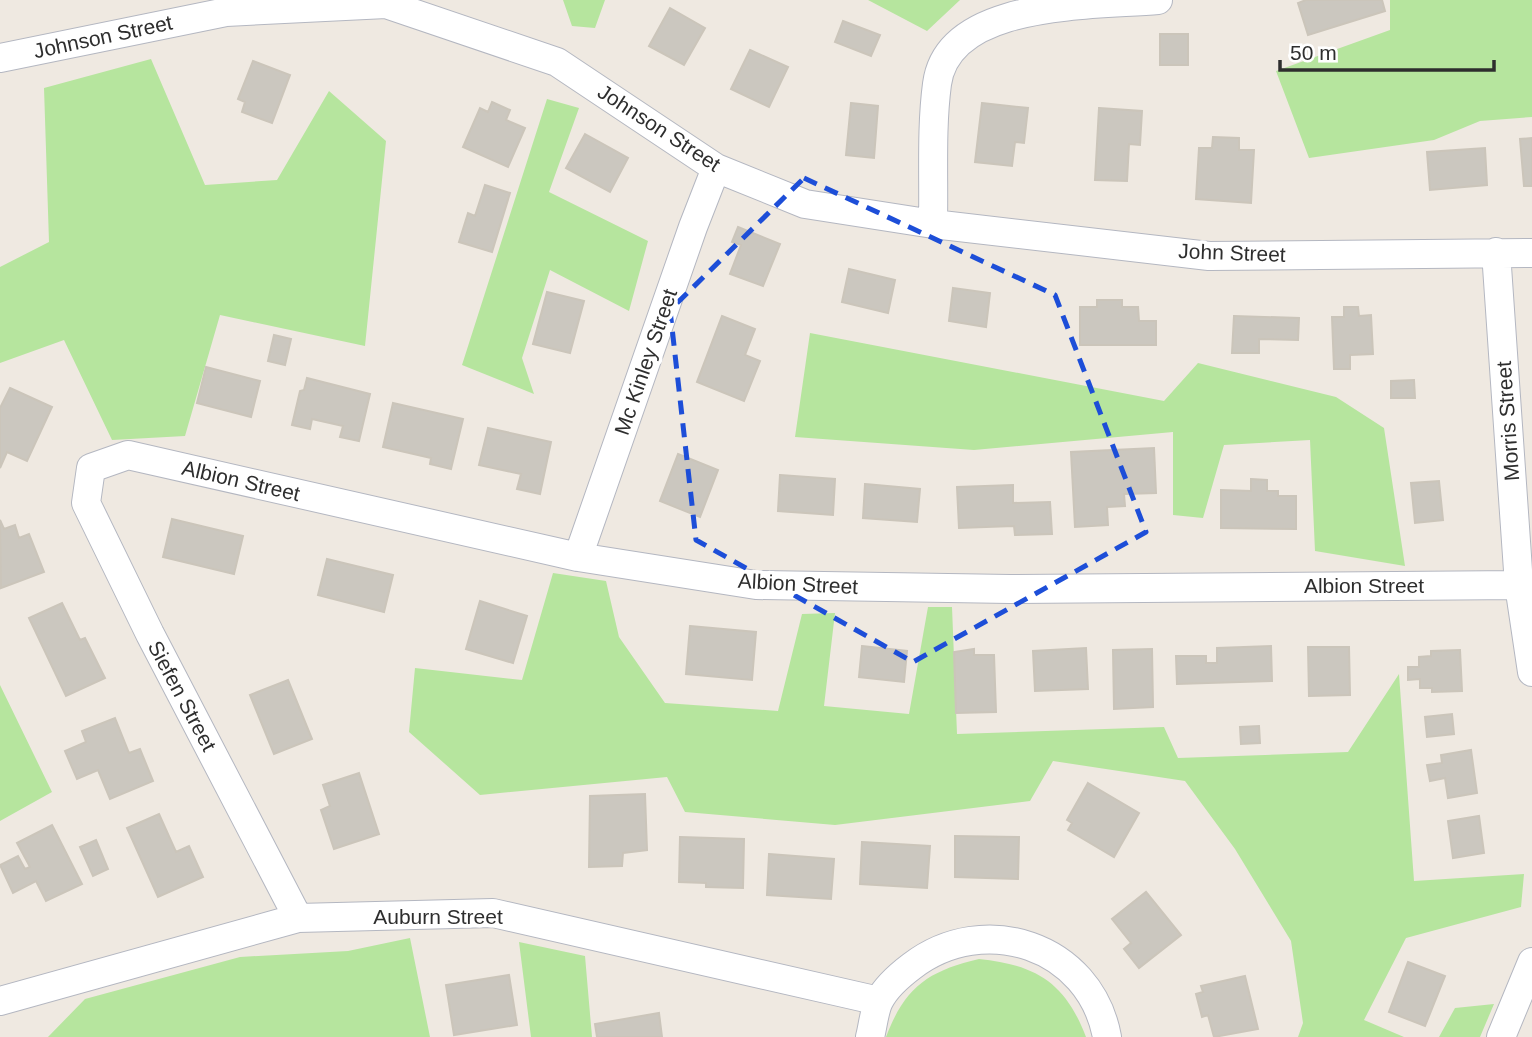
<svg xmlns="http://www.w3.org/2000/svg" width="1532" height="1037" font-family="Helvetica,sans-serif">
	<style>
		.green { fill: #b6e59e }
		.building { fill: #cbc7bf; stroke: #cbc5ba; stroke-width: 2 }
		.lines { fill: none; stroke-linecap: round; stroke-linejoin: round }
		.minor-casing { stroke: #b4b7c1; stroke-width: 30 }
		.minor { stroke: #fff; stroke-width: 28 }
		.marked { fill: none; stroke: #1d4ed8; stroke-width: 5; stroke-dasharray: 14 9; stroke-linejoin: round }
		.labels { text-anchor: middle; stroke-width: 7; stroke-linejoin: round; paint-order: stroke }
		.street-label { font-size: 21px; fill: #2e2e2e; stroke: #fff }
	</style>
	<rect width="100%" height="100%" fill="#efe9e1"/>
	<!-- green -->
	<path class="green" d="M 563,0 L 605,0 L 595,28 L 572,26 Z
		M 868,0 L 960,0 L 927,31 Z
		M 1390,0 L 1532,0 L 1532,117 L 1480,121 L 1434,140 L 1309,158 L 1276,71 L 1390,30 Z
		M 151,59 L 205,185 L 277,180 L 329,91 L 386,141 L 365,346 L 220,315 L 185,436 L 112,440 L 64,340 L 0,363 L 0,267 L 49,242 L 44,88 Z
		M 547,99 L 579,108 L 549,192 L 648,241 L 629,311 L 550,270 L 522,358 L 534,394 L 462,365 Z
		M 810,333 L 1164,401 L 1198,363 L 1336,397 L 1384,428 L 1405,566 L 1315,551 L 1310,440 L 1224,445 L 1203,518 L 1173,515 L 1173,432 L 974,450 L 795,437 Z
		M 553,573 L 606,581 L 619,637 L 665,703 L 778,711 L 802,614 L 835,613 L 824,706 L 909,714 L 928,607 L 952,607 L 957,734 L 1164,727 L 1178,758 L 1348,752 L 1399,674 L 1414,881 L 1524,874 L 1521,907 L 1406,938 L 1364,1020 L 1404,1037 L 1298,1037 L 1303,1023 L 1291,941 L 1235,849 L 1185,781 L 1053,761 L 1030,801 L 835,825 L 685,812 L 667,777 L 480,795 L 409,732 L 415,668 L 522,680 Z
		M 0,685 L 52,792 L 0,821 Z
		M 410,938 L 430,1037 L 48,1037 L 85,999 L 240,957 L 348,951 Z
		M 519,942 L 585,956 L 592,1037 L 531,1037 Z
		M 979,959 C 1036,965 1065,982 1086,1037 L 886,1037 C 905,987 928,971 979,959 Z
		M 1494,1004 L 1480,1037 L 1439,1037 L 1455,1008 Z"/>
	<!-- building -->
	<path class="building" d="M 1306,0 L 1382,0 L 1385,11 L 1308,35 L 1298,3 Z
		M 670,8 L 705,28 L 684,65 L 649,46 Z
		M 843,21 L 880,35 L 871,56 L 835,42 Z
		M 1160,34 L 1188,34 L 1188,65 L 1160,65 Z
		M 750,50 L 788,67 L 769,107 L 731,89 Z
		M 253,61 L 290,75 L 272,123 L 242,112 L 245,102 L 238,99 Z
		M 492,102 L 510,110 L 506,120 L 525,128 L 508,167 L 463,147 L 480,108 L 488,112 Z
		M 851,103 L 878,106 L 874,158 L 846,155 Z
		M 982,103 L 1028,108 L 1024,143 L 1015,142 L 1012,166 L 975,162 Z
		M 1099,108 L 1142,111 L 1140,145 L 1129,144 L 1127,181 L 1095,180 Z
		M 585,134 L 628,158 L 610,192 L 566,168 Z
		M 1213,137 L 1239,138 L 1239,150 L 1254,150 L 1251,203 L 1196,199 L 1199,148 L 1212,148 Z
		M 1532,138 L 1532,186 L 1524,186 L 1520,139 Z
		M 1485,148 L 1487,185 L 1430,190 L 1427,152 Z
		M 485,185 L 510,193 L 492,252 L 459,242 L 468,213 L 475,216 Z
		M 738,227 L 780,244 L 763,286 L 730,274 L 741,245 L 732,242 Z
		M 849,269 L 895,280 L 888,313 L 842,302 Z
		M 953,288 L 990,293 L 986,327 L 949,321 Z
		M 547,292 L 584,301 L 570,353 L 533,344 Z
		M 1097,300 L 1122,300 L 1122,307 L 1138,307 L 1139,321 L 1156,321 L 1156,345 L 1080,345 L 1080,307 L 1097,307 Z
		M 1344,307 L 1358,307 L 1359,316 L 1371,315 L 1373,354 L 1350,355 L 1350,369 L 1334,369 L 1332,317 L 1344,317 Z
		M 722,316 L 755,329 L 745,355 L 760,361 L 744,401 L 697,382 Z
		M 1234,316 L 1299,318 L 1298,340 L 1259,339 L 1259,353 L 1232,353 Z
		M 274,335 L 291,339 L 285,365 L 268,361 Z
		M 206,367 L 260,381 L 251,417 L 197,403 Z
		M 307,378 L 370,394 L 359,441 L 340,437 L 343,426 L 312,419 L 310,429 L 292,425 L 300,391 L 304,390 Z
		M 1414,380 L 1415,398 L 1391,398 L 1391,381 Z
		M 10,388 L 52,407 L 27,461 L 7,452 L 0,468 L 0,408 Z
		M 393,403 L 463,419 L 451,469 L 430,464 L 431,458 L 383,447 Z
		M 488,428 L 551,442 L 540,494 L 517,489 L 521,474 L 479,465 Z
		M 1154,448 L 1156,493 L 1124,494 L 1125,506 L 1107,507 L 1108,525 L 1075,527 L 1071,452 Z
		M 678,454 L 718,470 L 700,517 L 660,501 Z
		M 780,475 L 835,479 L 833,515 L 778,511 Z
		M 1251,479 L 1267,480 L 1267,491 L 1278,491 L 1278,496 L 1296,496 L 1296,529 L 1221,528 L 1221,490 L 1251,491 Z
		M 1439,481 L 1443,520 L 1415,523 L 1411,483 Z
		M 865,484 L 920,489 L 917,522 L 863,518 Z
		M 1013,485 L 1013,503 L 1050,502 L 1052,534 L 1015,535 L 1014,526 L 959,528 L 957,487 Z
		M 172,519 L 243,536 L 234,574 L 163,557 Z
		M 0,520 L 4,529 L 15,525 L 19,538 L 29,534 L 44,572 L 1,588 Z
		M 327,559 L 393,575 L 384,612 L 318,595 Z
		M 480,601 L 527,616 L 513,663 L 466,649 Z
		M 62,603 L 80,640 L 85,638 L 105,678 L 66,696 L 29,618 Z
		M 690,626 L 756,632 L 752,680 L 686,674 Z
		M 862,646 L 907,651 L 904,682 L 859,677 Z
		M 1271,646 L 1272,681 L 1177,684 L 1176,656 L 1206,656 L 1206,663 L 1217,663 L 1217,648 Z
		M 1308,647 L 1349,647 L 1350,695 L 1309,696 Z
		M 1086,648 L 1088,689 L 1035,691 L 1033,651 Z
		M 974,649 L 974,655 L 994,655 L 996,712 L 956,713 L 954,652 Z
		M 1152,649 L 1153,707 L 1114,709 L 1113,650 Z
		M 1460,650 L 1462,691 L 1432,692 L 1432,688 L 1420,688 L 1420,679 L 1408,680 L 1408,667 L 1419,667 L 1419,657 L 1431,656 L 1431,651 Z
		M 288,680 L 312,739 L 274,754 L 250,695 Z
		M 1452,714 L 1454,734 L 1427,737 L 1425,717 Z
		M 115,718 L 129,753 L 140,749 L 153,781 L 110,799 L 98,770 L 77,779 L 65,751 L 86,742 L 82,731 Z
		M 1259,726 L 1260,743 L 1241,744 L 1240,727 Z
		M 1471,750 L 1477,793 L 1448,798 L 1445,778 L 1430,781 L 1427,765 L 1442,763 L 1441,755 Z
		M 359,773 L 379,834 L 334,849 L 321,810 L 330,806 L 323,785 Z
		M 1088,783 L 1139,813 L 1114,857 L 1068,830 L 1072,823 L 1067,820 Z
		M 645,794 L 647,850 L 623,853 L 622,866 L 589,867 L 590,796 Z
		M 159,814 L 176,852 L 189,846 L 203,877 L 158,897 L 127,828 Z
		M 1479,816 L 1484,853 L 1453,858 L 1448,821 Z
		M 52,825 L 82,884 L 46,901 L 36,881 L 13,893 L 0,865 L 18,856 L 25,869 L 30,867 L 17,843 Z
		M 955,836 L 1019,837 L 1018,879 L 955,877 Z
		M 680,837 L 744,839 L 743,888 L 706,887 L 706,883 L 679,882 Z
		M 96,840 L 108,869 L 93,876 L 80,847 Z
		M 862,842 L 930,846 L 927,888 L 860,884 Z
		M 769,854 L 834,859 L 831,899 L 767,895 Z
		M 1146,892 L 1181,935 L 1139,968 L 1124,949 L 1131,943 L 1112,919 Z
		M 1408,962 L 1445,976 L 1425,1026 L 1389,1012 Z
		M 509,975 L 517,1025 L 454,1035 L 446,985 Z
		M 1245,976 L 1258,1029 L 1214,1037 L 1208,1015 L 1202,1017 L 1196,994 L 1203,992 L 1201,986 Z
		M 659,1013 L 662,1037 L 597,1037 L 595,1024 Z"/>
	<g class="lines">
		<defs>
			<path id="minor" d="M 0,58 L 226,12 L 386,4 L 557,62 L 716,168 L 805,204 L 933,224 L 1209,256 L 1532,253
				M 933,224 C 934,178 931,129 937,84 C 948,0 1091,6 1158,0
				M 1496,252 L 1519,585 L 1532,672
				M 578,557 L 693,227 L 716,168
				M 298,918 L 150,634 L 86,503 L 91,468 L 128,455 L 578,557 L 756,585 L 1010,589 L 1519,585
				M 0,1001 L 298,918 L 493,913 L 879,1001
				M 870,1037 C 873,1026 874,1011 879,1001 C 886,987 900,975 912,966 C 984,911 1090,945 1107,1037
				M 1501,1037 L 1532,962"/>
		</defs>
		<!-- minor casing -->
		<use href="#minor" class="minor-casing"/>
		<!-- minor -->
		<use href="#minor" class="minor"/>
	</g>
	<!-- marked area -->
	<path class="marked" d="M 804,178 L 1055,295 L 1146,532 L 913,662 L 696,540 L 670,310 Z"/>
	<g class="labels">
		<!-- street labels -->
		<g class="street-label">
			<text transform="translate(103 37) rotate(-12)" y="7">Johnson Street</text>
			<text transform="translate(659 128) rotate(33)" y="7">Johnson Street</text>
			<text transform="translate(1232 253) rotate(2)" y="7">John Street</text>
			<text transform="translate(646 362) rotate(-71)" y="7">Mc Kinley Street</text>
			<text transform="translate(1508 421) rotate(-94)" y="7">Morris Street</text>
			<text transform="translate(241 481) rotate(13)" y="7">Albion Street</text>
			<text transform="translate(798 584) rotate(3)" y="7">Albion Street</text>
			<text x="1364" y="593">Albion Street</text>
			<text transform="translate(182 696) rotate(62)" y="7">Siefen Street</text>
			<text x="438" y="924">Auburn Street</text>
		</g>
	</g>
	<!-- scale -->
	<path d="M1280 60v10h214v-10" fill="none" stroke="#2e2e2e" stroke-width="3.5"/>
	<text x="1290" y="60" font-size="21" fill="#2e2e2e" stroke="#ffffff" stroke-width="5" paint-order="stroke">50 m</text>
</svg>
